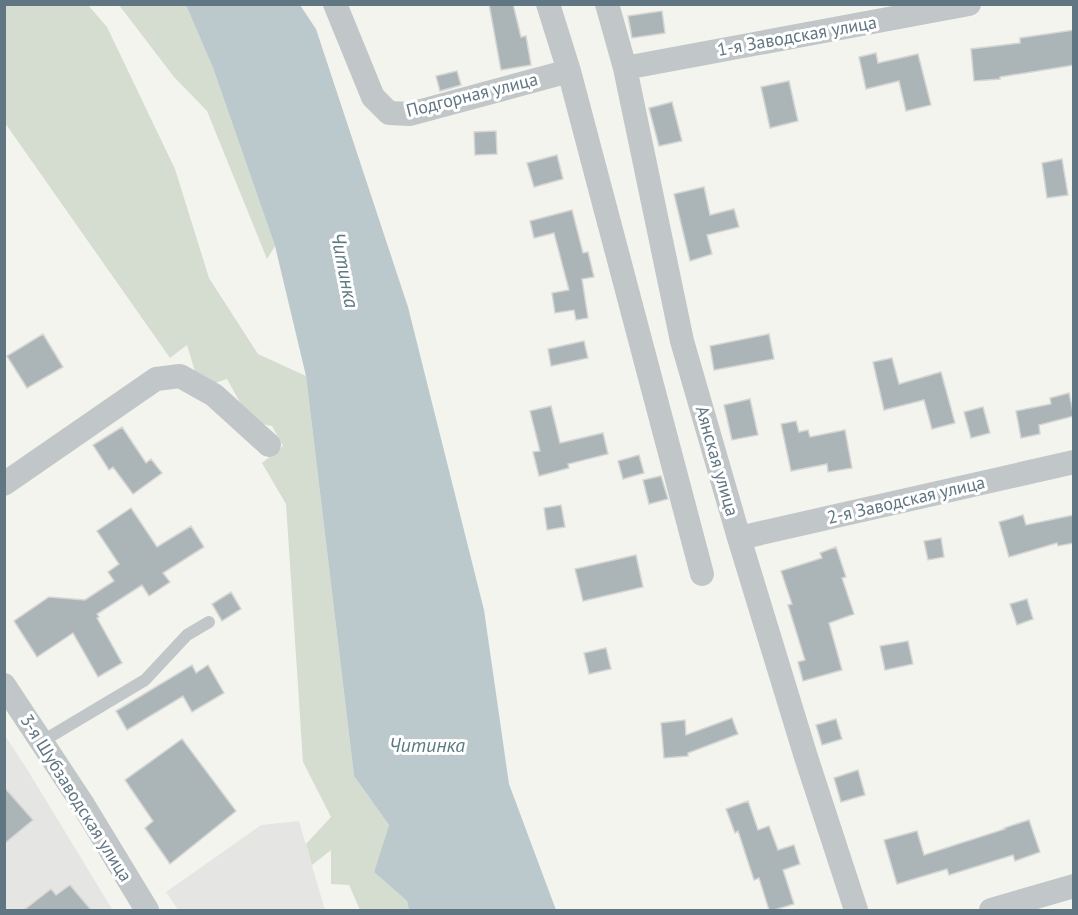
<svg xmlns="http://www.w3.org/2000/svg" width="1078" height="915" font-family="'PT Sans',sans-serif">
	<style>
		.built { fill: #e5e5e3 }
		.green { fill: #d5dcd0 }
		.water { fill: #bbc9cd }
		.building { fill: #abb5b8; stroke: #d5d5d3; stroke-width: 1.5 }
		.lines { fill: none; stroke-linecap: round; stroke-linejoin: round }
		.lane { stroke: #c1c6c8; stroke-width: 12 }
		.street { stroke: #c1c6c8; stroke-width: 24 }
		.labels { text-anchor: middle; stroke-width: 6; stroke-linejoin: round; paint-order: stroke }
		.street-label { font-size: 18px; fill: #617683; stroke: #fff }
		.water-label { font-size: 20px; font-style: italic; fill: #5c7a81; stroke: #fff }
	</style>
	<rect width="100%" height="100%" fill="#f4f4ef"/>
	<!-- built -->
	<path class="built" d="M 4,734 L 27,769 L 112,909 L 111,910 L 5,910 Z
		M 299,821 L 325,910 L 178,910 L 166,892 L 261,825 Z"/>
	<!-- green -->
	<path class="green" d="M 4,5 L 88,5 L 107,27 L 175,169 L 209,278 L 258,354 L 306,376 L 354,776 L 389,825 L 374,872 L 407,901 L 409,910 L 360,910 L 349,885 L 331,884 L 331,850 L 312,865 L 306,844 L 331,817 L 303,762 L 286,504 L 262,463 L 283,446 L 272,426 L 251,422 L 227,379 L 200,388 L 187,345 L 170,358 L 5,123 Z
		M 119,5 L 186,5 L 213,68 L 275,246 L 267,259 L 207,111 L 174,77 Z"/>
	<!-- water -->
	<path class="water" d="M 186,5 L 300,5 L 316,29 L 408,307 L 484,610 L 509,784 L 556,910 L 409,910 L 407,901 L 374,872 L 389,825 L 354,776 L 306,376 L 275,246 L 213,68 Z"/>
	<!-- building -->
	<path class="building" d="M 489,4 L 513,4 L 521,37 L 526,36 L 531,65 L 501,70 Z
		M 662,11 L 665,33 L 632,38 L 628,16 Z
		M 1074,30 L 1074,65 L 1000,77 L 1000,79 L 974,81 L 971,49 L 1020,43 L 1020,38 Z
		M 876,53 L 878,63 L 918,54 L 931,105 L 906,111 L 899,81 L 866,89 L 859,57 Z
		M 457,71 L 461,85 L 440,91 L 436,76 Z
		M 789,81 L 798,121 L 770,128 L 761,87 Z
		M 672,102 L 682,141 L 659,146 L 649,108 Z
		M 496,131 L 497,154 L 475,155 L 474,132 Z
		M 557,155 L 563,179 L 534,187 L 527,163 Z
		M 1062,159 L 1068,195 L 1047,198 L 1042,163 Z
		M 704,187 L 710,215 L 734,209 L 739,227 L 707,235 L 712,254 L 690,261 L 674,194 Z
		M 572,210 L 583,253 L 588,252 L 594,277 L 582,279 L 588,318 L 576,320 L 574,310 L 555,313 L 552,293 L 569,290 L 554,233 L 534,238 L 530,221 Z
		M 43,334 L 63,367 L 27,388 L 7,356 Z
		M 769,334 L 774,359 L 714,370 L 710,346 Z
		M 584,341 L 588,358 L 551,366 L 548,349 Z
		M 892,358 L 899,384 L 941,372 L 955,423 L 932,429 L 924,400 L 884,410 L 873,362 Z
		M 1069,393 L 1074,416 L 1039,425 L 1040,434 L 1021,438 L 1016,411 L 1051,404 L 1050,398 Z
		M 750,399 L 758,435 L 732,440 L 724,405 Z
		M 551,406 L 560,443 L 603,433 L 608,454 L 568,464 L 569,468 L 539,476 L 533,452 L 540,451 L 530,411 Z
		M 983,407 L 990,433 L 971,438 L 964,412 Z
		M 796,421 L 799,432 L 808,430 L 810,437 L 845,430 L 852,468 L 828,472 L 827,464 L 791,471 L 781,424 Z
		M 122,427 L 146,463 L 151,459 L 162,473 L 133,494 L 113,467 L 109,470 L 93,445 Z
		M 639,455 L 644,473 L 623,479 L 618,461 Z
		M 661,476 L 668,499 L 649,504 L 643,480 Z
		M 561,505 L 565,527 L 547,530 L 544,508 Z
		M 131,508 L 157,547 L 191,526 L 204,547 L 163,573 L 170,582 L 149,596 L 142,585 L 97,614 L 99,617 L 97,618 L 122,663 L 98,677 L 73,633 L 37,657 L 14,621 L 49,597 L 85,600 L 114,581 L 108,572 L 119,564 L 97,531 Z
		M 1023,515 L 1026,525 L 1074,515 L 1074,543 L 1058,546 L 1057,543 L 1009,557 L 999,522 Z
		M 941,538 L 944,557 L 928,560 L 924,541 Z
		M 836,547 L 846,577 L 842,578 L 854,614 L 829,623 L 842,670 L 803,681 L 798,662 L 805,660 L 788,605 L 792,604 L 781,571 L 822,558 L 820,553 Z
		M 636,555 L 643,587 L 583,601 L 575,569 Z
		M 231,592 L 241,609 L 222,621 L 212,604 Z
		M 1027,599 L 1033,619 L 1017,625 L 1010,604 Z
		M 908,641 L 913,664 L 885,670 L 880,646 Z
		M 606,648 L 611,669 L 589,674 L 584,653 Z
		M 192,665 L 196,673 L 208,665 L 224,693 L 192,712 L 183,696 L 127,730 L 116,711 Z
		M 732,718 L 738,734 L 688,753 L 688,756 L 664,758 L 661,723 L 685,720 L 686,735 Z
		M 836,719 L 842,739 L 822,745 L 816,725 Z
		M 182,739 L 236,811 L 170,864 L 145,828 L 153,821 L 125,780 Z
		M 858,770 L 865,795 L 841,802 L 834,778 Z
		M 4,787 L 33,820 L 4,844 Z
		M 748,801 L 758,830 L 769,826 L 778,850 L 794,845 L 800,864 L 783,870 L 794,904 L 774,910 L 769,910 L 759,878 L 754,880 L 738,831 L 735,833 L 726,809 Z
		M 1029,820 L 1040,852 L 1015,861 L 1013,855 L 949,875 L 947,869 L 897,884 L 884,840 L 917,831 L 924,855 L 1005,829 L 1004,828 Z
		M 70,885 L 91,910 L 24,910 L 51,889 L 56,895 Z"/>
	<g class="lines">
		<!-- lane -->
		<path class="lane" d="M 41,742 L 145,680 L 187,635 L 209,622"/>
		<!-- street -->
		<path class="street" d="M 335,4 L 373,97 L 389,113 L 410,114 L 569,71
			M 548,4 L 569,71 L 702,574
			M 607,4 L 625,68 L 682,341 L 739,538 L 806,757 L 856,910
			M 625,68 L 969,4
			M 4,484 L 156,379 L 180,376 L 214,395 L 269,445
			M 739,538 L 1074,462
			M 4,685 L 82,803 L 147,910
			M 991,910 L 1074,886"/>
	</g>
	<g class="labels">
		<!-- street labels -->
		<g class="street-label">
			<text transform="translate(797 36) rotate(-10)" y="6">1-я Заводская улица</text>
			<text transform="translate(472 95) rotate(-14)" y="6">Подгорная улица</text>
			<text transform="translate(717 461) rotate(74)" y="6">Аянская улица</text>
			<text transform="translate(906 500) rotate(-13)" y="6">2-я Заводская улица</text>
			<text transform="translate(76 798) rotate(58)" y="6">3-я Шубзаводская улица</text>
		</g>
		<!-- water labels -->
		<g class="water-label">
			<text transform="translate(345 270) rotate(79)" y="7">Читинка</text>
			<text x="427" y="752">Читинка</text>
		</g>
	</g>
	<!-- border -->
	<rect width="1078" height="915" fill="none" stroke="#617683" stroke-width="12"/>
</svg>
